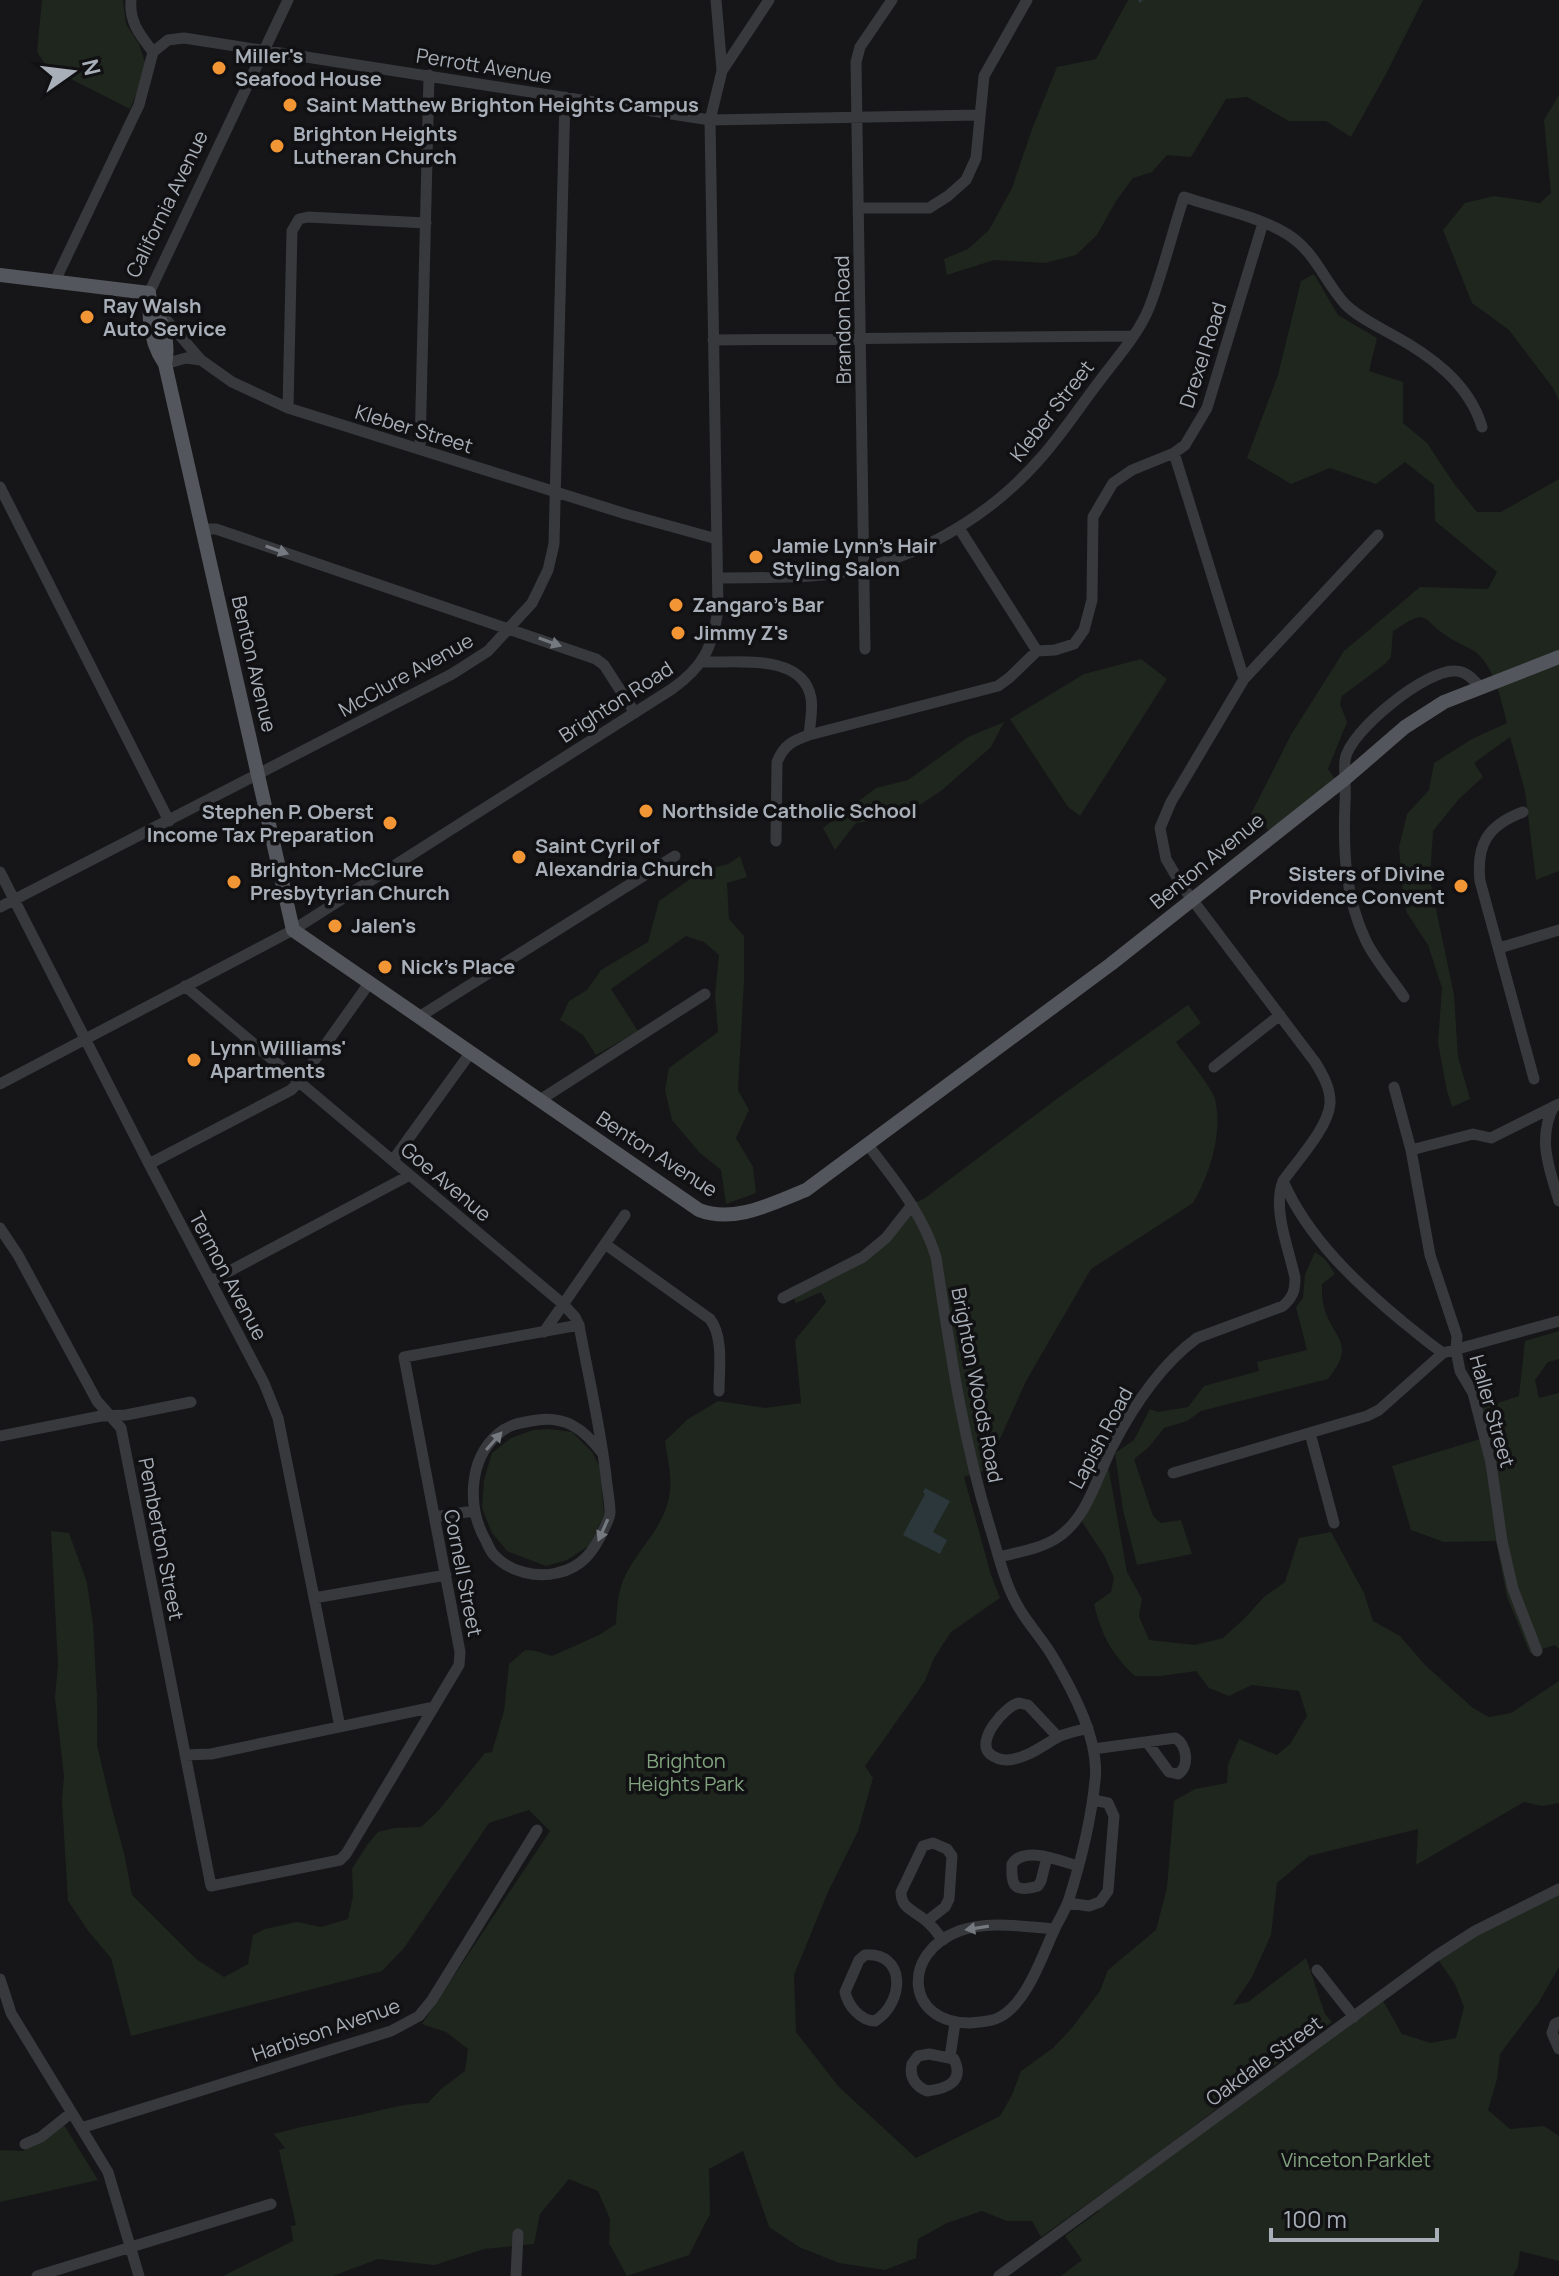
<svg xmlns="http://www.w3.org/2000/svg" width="1559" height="2276" font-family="Manrope,sans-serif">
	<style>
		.green { fill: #1e261e }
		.water { fill: #2c373c }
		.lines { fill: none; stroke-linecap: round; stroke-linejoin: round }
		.stream { stroke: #2c373c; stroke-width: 3 }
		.minor { stroke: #37393d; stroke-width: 11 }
		.major { stroke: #53565c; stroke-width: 14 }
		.oneway { fill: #757a81 }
		.poi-dot { fill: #f29534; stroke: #111113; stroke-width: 3 }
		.labels { text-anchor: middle; stroke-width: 7; stroke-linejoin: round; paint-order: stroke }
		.poi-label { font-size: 20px; font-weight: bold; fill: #a8afb8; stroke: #111113; text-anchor: start }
		.street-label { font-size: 20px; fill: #a8afb8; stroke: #111113 }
		.park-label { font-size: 20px; fill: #82a37f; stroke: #111113 }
	</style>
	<rect width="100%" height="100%" fill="#161618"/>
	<!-- green -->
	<path class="green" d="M 42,0 L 123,0 L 126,24 L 139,44 L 146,65 L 142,81 L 130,109 L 47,67 L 37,52 Z
		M 1128,0 L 1423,0 L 1386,74 L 1351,137 L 1326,121 L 1289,121 L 1247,97 L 1226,99 L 1191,157 L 1167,155 L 1152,172 L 1133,178 L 1116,201 L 1097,235 L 1076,255 L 1045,263 L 994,260 L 947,275 L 944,259 L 968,249 L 989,230 L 1012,188 L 1032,129 L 1057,67 L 1096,59 Z
		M 1559,95 L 1559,401 L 1553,388 L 1509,330 L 1472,303 L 1443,230 L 1465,203 L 1494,196 L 1540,203 L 1551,193 L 1544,120 Z
		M 1314,274 L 1338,315 L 1377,338 L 1369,371 L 1403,382 L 1403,423 L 1427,443 L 1455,485 L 1477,512 L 1501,512 L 1559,479 L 1559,871 L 1536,880 L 1525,791 L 1510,737 L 1474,763 L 1483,777 L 1459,799 L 1433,831 L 1430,880 L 1454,995 L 1458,1057 L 1470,1099 L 1452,1107 L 1447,1091 L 1438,1043 L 1442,988 L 1428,945 L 1407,913 L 1403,893 L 1399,847 L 1407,814 L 1429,790 L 1434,763 L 1472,739 L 1507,723 C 1501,700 1495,670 1478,654 C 1470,647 1458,644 1450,638 C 1419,619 1431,606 1393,631 L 1391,657 L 1385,664 L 1342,696 L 1340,704 L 1347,722 L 1328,769 L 1338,783 L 1273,834 L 1251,814 L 1292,733 L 1344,651 L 1420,587 L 1488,589 L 1497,572 L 1435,521 L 1434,485 L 1405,462 L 1376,484 L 1330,468 L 1291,484 L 1247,458 L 1278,375 L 1301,281 Z
		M 1141,659 L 1167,679 L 1080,816 L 1068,807 L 1010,719 L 1084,674 Z
		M 1004,722 L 991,747 L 941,791 L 913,809 L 887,819 L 856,823 L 835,850 L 823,828 L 876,788 L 908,780 L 968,737 Z
		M 740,856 L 747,877 L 727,883 L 729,919 L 744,936 L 744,980 L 738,1090 L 749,1110 L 736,1138 L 753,1167 L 756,1193 L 726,1204 L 721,1170 L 699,1152 L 672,1120 L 665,1090 L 669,1068 L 718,1032 L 715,994 L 719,955 L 704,942 L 686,936 L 611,989 L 638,1031 L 596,1055 L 583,1035 L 560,1020 L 569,1001 L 587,990 L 601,970 L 648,942 L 659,901 L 703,870 L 728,864 Z
		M 1188,1005 L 1201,1023 L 1176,1042 C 1185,1055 1211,1086 1215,1099 C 1223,1133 1210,1174 1193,1203 L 1091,1269 L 1026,1381 L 986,1470 L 964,1477 L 991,1575 L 1000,1598 L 951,1632 L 934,1658 L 925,1681 L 865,1766 L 873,1778 L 858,1831 L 828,1892 L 794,1975 L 796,2032 L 839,2087 L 916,2158 L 1000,2116 L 1012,2095 L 1021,2071 L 1053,2048 L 1071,2029 L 1100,1991 L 1108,1970 L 1156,1930 L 1167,1888 L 1174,1801 L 1195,1789 L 1227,1783 L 1228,1765 L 1239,1739 L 1277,1755 L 1290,1744 L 1307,1716 L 1299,1691 L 1252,1685 L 1229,1696 L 1209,1688 L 1196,1671 L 1161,1676 L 1135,1676 C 1112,1655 1101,1634 1094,1604 L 1111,1592 L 1114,1578 L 1104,1555 L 1082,1522 L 1108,1465 L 1127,1572 L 1142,1599 L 1139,1616 L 1149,1640 L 1195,1645 L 1223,1638 L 1244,1619 L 1264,1597 L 1285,1582 L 1299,1538 L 1331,1532 L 1364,1593 L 1373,1621 L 1400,1636 L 1425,1665 L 1473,1708 L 1489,1717 L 1511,1713 L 1559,1681 L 1559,1803 L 1542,1806 L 1524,1802 L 1416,1865 L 1418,1829 L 1309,1856 L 1277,1883 L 1271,1935 L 1252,1977 L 1233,2005 L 1248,2002 L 1306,1958 L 1325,2014 L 1332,2022 L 1146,2162 L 1041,2237 L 1032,2221 L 1007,2221 L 982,2211 L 947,2223 L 918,2239 L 916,2258 L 885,2270 L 839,2263 L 799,2247 L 769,2227 L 743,2151 L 709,2169 L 710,2214 L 689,2255 L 627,2276 L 609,2243 L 610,2219 L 598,2191 L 569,2179 L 540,2214 L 534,2244 L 484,2249 L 435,2265 L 378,2259 L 333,2276 L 223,2276 L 293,2241 L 291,2226 L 296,2225 L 279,2150 L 285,2148 L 274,2134 C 302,2126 331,2121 360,2115 C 383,2110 404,2103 428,2103 L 441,2089 L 465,2071 L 468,2049 L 446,2032 L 422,2024 L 550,1831 L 529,1810 L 489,1823 L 404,1948 L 382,1971 L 131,2036 L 111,1958 L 89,1932 L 68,1901 L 62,1801 L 64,1776 L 55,1698 L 58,1665 L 51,1531 L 69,1533 L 87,1583 L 93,1624 L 97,1698 L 97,1745 L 112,1809 L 124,1853 L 132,1895 L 196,1959 L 224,1977 L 248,1964 L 253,1935 L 265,1929 L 297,1922 L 321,1927 L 348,1919 L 353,1896 L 352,1869 L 367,1845 L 378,1832 L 394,1828 L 421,1827 L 438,1811 L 485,1753 L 492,1752 L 504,1711 L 509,1664 L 525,1650 L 536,1651 L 552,1656 L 599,1635 L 616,1624 C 617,1606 618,1590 626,1574 C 640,1546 666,1526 670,1491 C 672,1476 667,1456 665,1441 L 688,1419 L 718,1401 L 765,1408 L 801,1403 L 795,1340 L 826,1302 L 821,1292 L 796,1303 L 789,1288 L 817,1277 L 857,1258 L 876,1242 L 903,1209 L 925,1198 L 1058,1098 Z
		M 1315,1252 L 1325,1259 L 1335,1274 L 1322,1284 C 1322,1290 1322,1297 1323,1303 C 1330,1338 1359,1341 1328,1379 L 1201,1411 L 1187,1421 L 1164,1428 L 1149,1447 L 1134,1459 L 1153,1516 L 1161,1523 L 1181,1520 L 1192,1554 L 1137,1565 L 1123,1510 L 1115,1453 L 1134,1440 L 1150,1409 L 1158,1412 L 1188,1407 L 1204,1386 L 1259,1371 L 1257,1362 L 1307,1350 L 1296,1307 L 1303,1298 L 1305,1275 Z
		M 1559,1331 L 1559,1359 L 1548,1362 L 1535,1380 L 1539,1398 L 1559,1393 L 1559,1649 L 1555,1645 L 1530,1653 L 1507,1597 L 1496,1541 L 1444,1542 L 1411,1530 L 1392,1466 L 1490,1436 L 1482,1408 L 1519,1396 L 1525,1341 Z
		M 550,1429 L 572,1432 L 592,1452 L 600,1467 L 604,1515 L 590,1545 L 567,1560 L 546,1566 L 507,1551 L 492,1533 L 482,1508 L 484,1480 L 492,1453 L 511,1438 L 533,1430 Z
		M 1559,1884 L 1559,1967 L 1539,2002 L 1500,2054 L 1497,2079 L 1488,2110 L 1510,2129 L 1544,2126 L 1559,2136 L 1559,2261 L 1520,2251 L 1518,2266 L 1513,2276 L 1061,2276 L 1082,2260 L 1065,2236 L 1099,2211 L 1096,2206 L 1383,2001 L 1402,2034 L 1431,2043 L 1456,2038 L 1464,2007 L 1455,1984 L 1434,1954 Z
		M 64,2125 L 98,2180 L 0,2202 L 0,2150 L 23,2151 L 48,2138 Z"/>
	<!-- water -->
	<path class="water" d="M 925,1488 L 950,1501 L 933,1532 L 947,1540 L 940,1554 L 903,1535 L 925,1494 L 923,1492 Z"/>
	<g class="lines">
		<!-- stream -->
		<path class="stream" d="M 1140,1 L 1141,0"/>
		<!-- minor -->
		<path class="minor" d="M 131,0 C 129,22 140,35 153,52 L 168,40 L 184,38 L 710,120 L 979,115
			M 716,0 L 722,70
			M 859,208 L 929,208 L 948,196 L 966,180 L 976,158 L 984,76 L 1027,0
			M 54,283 L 139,105 L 153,52
			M 149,293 L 288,0
			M 157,309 L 201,360 L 232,382 L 288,408 L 626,514 L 717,539
			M 713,340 L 1133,336
			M 165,364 L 186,358 L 201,360
			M 288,408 L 292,231 L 299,219 L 308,217 L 426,223
			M 420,449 L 429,75
			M 0,487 L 169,821
			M 959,528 L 1037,651 L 1055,650 L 1074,644 L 1084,630 L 1092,600 L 1093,517 L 1113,483 L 1132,470 L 1174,453 L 1185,445 L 1207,408 L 1263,223
			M 202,529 L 216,529 L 596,659 L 604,665 L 635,713
			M 718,578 C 766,577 817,580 864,568 C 930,551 993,512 1038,461 C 1060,437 1078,409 1098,383 C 1115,360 1138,335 1149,308 C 1163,272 1172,233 1184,197 C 1216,208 1258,216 1287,234 C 1315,251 1324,281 1345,304 C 1358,317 1375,325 1391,334 C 1430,355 1469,383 1482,427
			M 865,649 L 856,62 L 860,47 L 892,0
			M 703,662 C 737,663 803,653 811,698 C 813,709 810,724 809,735 C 792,741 784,745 777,762 L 776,841
			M 1244,679 L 1378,535
			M 809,735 L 998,686 L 1009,678 L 1037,651
			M 1523,812 C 1488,825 1476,844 1480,881 L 1534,1079
			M 0,872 L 149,1164 L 264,1383 L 278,1418 L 340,1727
			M 0,907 L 452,674 L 488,651 L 532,603 L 548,570 L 554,544 L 565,97
			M 1499,948 L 1559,930
			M 185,986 L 563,1304 L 575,1317 L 579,1325 C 588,1375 600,1425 606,1476 C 607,1488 610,1501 610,1512 C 610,1518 606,1524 604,1529 C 594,1551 582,1568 557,1573 C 537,1578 510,1572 495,1556 C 491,1553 488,1545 486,1541 C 467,1508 468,1460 498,1434 C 508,1425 519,1423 531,1421 C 565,1414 584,1429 603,1454
			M 1404,997 C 1392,979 1376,961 1366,941 C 1345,897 1343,851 1345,803 C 1346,790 1344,772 1345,760 C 1349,731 1427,669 1455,671 C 1466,671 1473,679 1480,687
			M 419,1017 L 675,856
			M 1214,1067 L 1280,1015
			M 0,1084 L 293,930 L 672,689 C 704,666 712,648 718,610 L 710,120 L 722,71 L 769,0
			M 1394,1087 L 1411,1150 L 1430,1255 L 1457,1336 L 1456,1350 L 1460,1371 L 1473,1393 L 1491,1463 L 1502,1541 L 1513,1589 L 1537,1651
			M 540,1100 L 705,994
			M 1554,1106 C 1537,1138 1549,1168 1559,1201
			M 868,1145 C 895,1181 922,1212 936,1257 C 950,1350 963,1443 992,1534 C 999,1558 1006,1587 1019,1608 C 1029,1625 1043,1640 1053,1657 C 1073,1691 1100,1741 1095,1781 C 1091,1820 1081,1861 1069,1899 C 1066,1908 1061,1917 1056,1926 C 1043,1953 1028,2002 1000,2017 C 991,2022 980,2022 970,2023 C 905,2023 901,1953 959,1931 C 989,1920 1024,1927 1055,1929
			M 1411,1150 L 1473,1134 L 1491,1138 L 1559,1104
			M 393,1160 L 471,1052
			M 149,1164 L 291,1090 L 299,1082 L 370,982
			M 1283,1181 C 1308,1238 1356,1283 1403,1322 C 1416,1332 1429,1344 1443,1353 L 1559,1321
			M 0,1228 L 18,1255 L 97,1401 L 121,1428 L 211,1886 L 340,1860 L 346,1854 L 459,1665 L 460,1652 L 404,1357 L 579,1325
			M 605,1244 L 710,1319 C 724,1337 719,1370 719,1391
			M 211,1281 L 410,1175
			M 783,1298 L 863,1257 L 886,1238 L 912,1205
			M 544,1332 L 625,1215
			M 1310,1433 L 1334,1523
			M 0,1436 L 101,1416 L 126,1415 L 191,1402
			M 1173,1473 L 1367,1416 L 1379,1410 L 1443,1353
			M 435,1517 L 473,1511
			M 999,1557 C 1018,1552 1040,1549 1057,1538 C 1087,1518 1096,1480 1111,1449 C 1132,1408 1159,1366 1197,1338 L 1283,1306 C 1293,1297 1295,1291 1295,1278 C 1289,1249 1272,1209 1283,1181 C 1297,1161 1328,1128 1330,1104 C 1331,1089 1323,1075 1315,1062 L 1182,886 L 1166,859 L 1160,828 L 1171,802 L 1244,679 L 1174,453
			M 314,1598 L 446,1575
			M 1058,1737 L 1028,1705 L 1019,1703 C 1005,1706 975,1741 990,1754 C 995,1758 1001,1760 1007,1760 C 1026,1759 1042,1746 1058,1737 C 1066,1733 1078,1731 1088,1728
			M 1093,1749 L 1175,1738 C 1187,1744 1190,1767 1178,1774 L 1169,1772 L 1147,1742
			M 185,1755 L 211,1754 L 434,1707
			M 1047,1857 L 1041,1881 L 1038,1886 C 1014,1893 1011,1886 1012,1864 C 1025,1845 1060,1861 1078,1866
			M 1068,1903 L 1089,1906 L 1100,1902 L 1108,1891 L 1114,1816 L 1108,1803 L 1093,1800
			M 927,1921 L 945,1907 L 949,1899 L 952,1856 L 947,1849 L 933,1843 L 923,1846 L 901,1892 C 901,1909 914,1910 925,1920 C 932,1925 937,1933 943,1940
			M 865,1955 C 906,1952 905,2002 875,2021 C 861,2021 848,2006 845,1992 L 859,1960 Z
			M 1317,1970 L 1354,2017
			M 0,1979 L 11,2013 L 108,2172 L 139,2276
			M 1559,2022 L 1555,2024 L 1552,2033 L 1559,2049
			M 929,2054 L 954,2059 C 965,2082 946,2089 927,2091 C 915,2086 909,2077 912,2064 L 918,2056 Z
			M 950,2057 L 955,2023
			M 81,2128 L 391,2031 L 419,2016 L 432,2000 L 537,1830
			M 25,2144 L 41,2137 L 71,2113
			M 37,2276 L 271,2204
			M 516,2276 L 518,2234
			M 999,2276 L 1436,1956 L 1475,1931 L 1559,1889"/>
		<!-- major -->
		<path class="major" d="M 0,275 L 149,293 C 151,302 149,310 150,320 C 151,335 156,351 165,364 L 293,930 L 699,1210 C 734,1224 773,1203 806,1190 L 1111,964 L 1346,778 L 1405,727 L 1444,702 L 1559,657
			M 151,302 C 162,321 170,341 165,364"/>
	</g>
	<!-- one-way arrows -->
	<defs><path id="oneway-solid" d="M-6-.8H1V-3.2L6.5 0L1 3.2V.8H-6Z" transform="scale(2)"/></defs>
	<g class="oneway">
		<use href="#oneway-solid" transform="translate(277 550) rotate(19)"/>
		<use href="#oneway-solid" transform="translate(550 642) rotate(20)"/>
		<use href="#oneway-solid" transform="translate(494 1441) rotate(-49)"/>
		<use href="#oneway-solid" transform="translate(603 1530) rotate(114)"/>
		<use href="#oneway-solid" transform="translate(977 1928) rotate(171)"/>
	</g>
	<!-- markers -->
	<g class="poi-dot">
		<circle cx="219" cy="68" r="8"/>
		<circle cx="290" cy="105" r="8"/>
		<circle cx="277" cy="146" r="8"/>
		<circle cx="87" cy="317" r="8"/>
		<circle cx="756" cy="557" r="8"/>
		<circle cx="676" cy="605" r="8"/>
		<circle cx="678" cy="633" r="8"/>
		<circle cx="646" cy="811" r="8"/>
		<circle cx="390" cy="823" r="8"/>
		<circle cx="519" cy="857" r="8"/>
		<circle cx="234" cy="882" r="8"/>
		<circle cx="1461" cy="886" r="8"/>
		<circle cx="335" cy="926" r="8"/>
		<circle cx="385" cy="967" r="8"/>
		<circle cx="194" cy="1060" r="8"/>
	</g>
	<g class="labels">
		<!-- poi labels -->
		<g class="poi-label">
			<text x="235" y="63">Miller's<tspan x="235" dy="23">Seafood House</tspan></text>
			<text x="306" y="112">Saint Matthew Brighton Heights Campus</text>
			<text x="293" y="141">Brighton Heights<tspan x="293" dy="23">Lutheran Church</tspan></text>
			<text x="103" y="313">Ray Walsh<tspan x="103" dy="23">Auto Service</tspan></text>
			<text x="772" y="553">Jamie Lynn's Hair<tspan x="772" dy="23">Styling Salon</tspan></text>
			<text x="692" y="612">Zangaro's Bar</text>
			<text x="694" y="640">Jimmy Z's</text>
			<text x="662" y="818">Northside Catholic School</text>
			<text x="374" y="819" text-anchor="end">Stephen P. Oberst<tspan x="374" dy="23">Income Tax Preparation</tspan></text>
			<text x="535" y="853">Saint Cyril of<tspan x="535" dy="23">Alexandria Church</tspan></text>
			<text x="250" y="877">Brighton-McClure<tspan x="250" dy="23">Presbytyrian Church</tspan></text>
			<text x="1445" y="881" text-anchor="end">Sisters of Divine<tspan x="1445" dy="23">Providence Convent</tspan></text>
			<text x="351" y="933">Jalen's</text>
			<text x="401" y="974">Nick's Place</text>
			<text x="210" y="1055">Lynn Williams'<tspan x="210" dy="23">Apartments</tspan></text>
		</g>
		<!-- street labels -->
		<g class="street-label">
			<text transform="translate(484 66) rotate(9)" y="7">Perrott Avenue</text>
			<text transform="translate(167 204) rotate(-64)" y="7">California Avenue</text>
			<text transform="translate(843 320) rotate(-91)" y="7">Brandon Road</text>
			<text transform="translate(1203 355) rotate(-72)" y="7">Drexel Road</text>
			<text transform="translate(1052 411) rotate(-52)" y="7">Kleber Street</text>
			<text transform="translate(414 429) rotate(17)" y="7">Kleber Street</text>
			<text transform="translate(254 664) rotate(77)" y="7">Benton Avenue</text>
			<text transform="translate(406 675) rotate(-29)" y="7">McClure Avenue</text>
			<text transform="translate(616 702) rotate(-33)" y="7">Brighton Road</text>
			<text transform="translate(1207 861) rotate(-39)" y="7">Benton Avenue</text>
			<text transform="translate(657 1154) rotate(33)" y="7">Benton Avenue</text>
			<text transform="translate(446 1182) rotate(40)" y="7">Goe Avenue</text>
			<text transform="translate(228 1276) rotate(62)" y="7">Termon Avenue</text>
			<text transform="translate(977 1385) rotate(79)" y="7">Brighton Woods Road</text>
			<text transform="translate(1492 1411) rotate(74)" y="7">Haller Street</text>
			<text transform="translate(1101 1438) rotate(-62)" y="7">Lapish Road</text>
			<text transform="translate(161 1539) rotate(79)" y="7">Pemberton Street</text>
			<text transform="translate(463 1573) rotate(79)" y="7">Cornell Street</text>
			<text transform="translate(326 2030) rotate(-19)" y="7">Harbison Avenue</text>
			<text transform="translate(1264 2061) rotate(-36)" y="7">Oakdale Street</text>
		</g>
		<!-- park labels -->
		<g class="park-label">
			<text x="686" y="1768">Brighton<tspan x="686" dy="23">Heights Park</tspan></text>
			<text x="1356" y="2167">Vinceton Parklet</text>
		</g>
	</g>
	<!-- north arrow -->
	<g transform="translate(72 72) rotate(76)" stroke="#111113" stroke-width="6" paint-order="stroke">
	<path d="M0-6L14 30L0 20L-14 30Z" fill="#a8afb8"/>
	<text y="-12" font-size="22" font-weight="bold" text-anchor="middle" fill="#a8afb8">N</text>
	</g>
	<!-- scale -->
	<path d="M1271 2228v12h166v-12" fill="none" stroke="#a8afb8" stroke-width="4"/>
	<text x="1283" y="2228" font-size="24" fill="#a8afb8" stroke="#111113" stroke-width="6" paint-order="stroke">100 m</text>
</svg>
